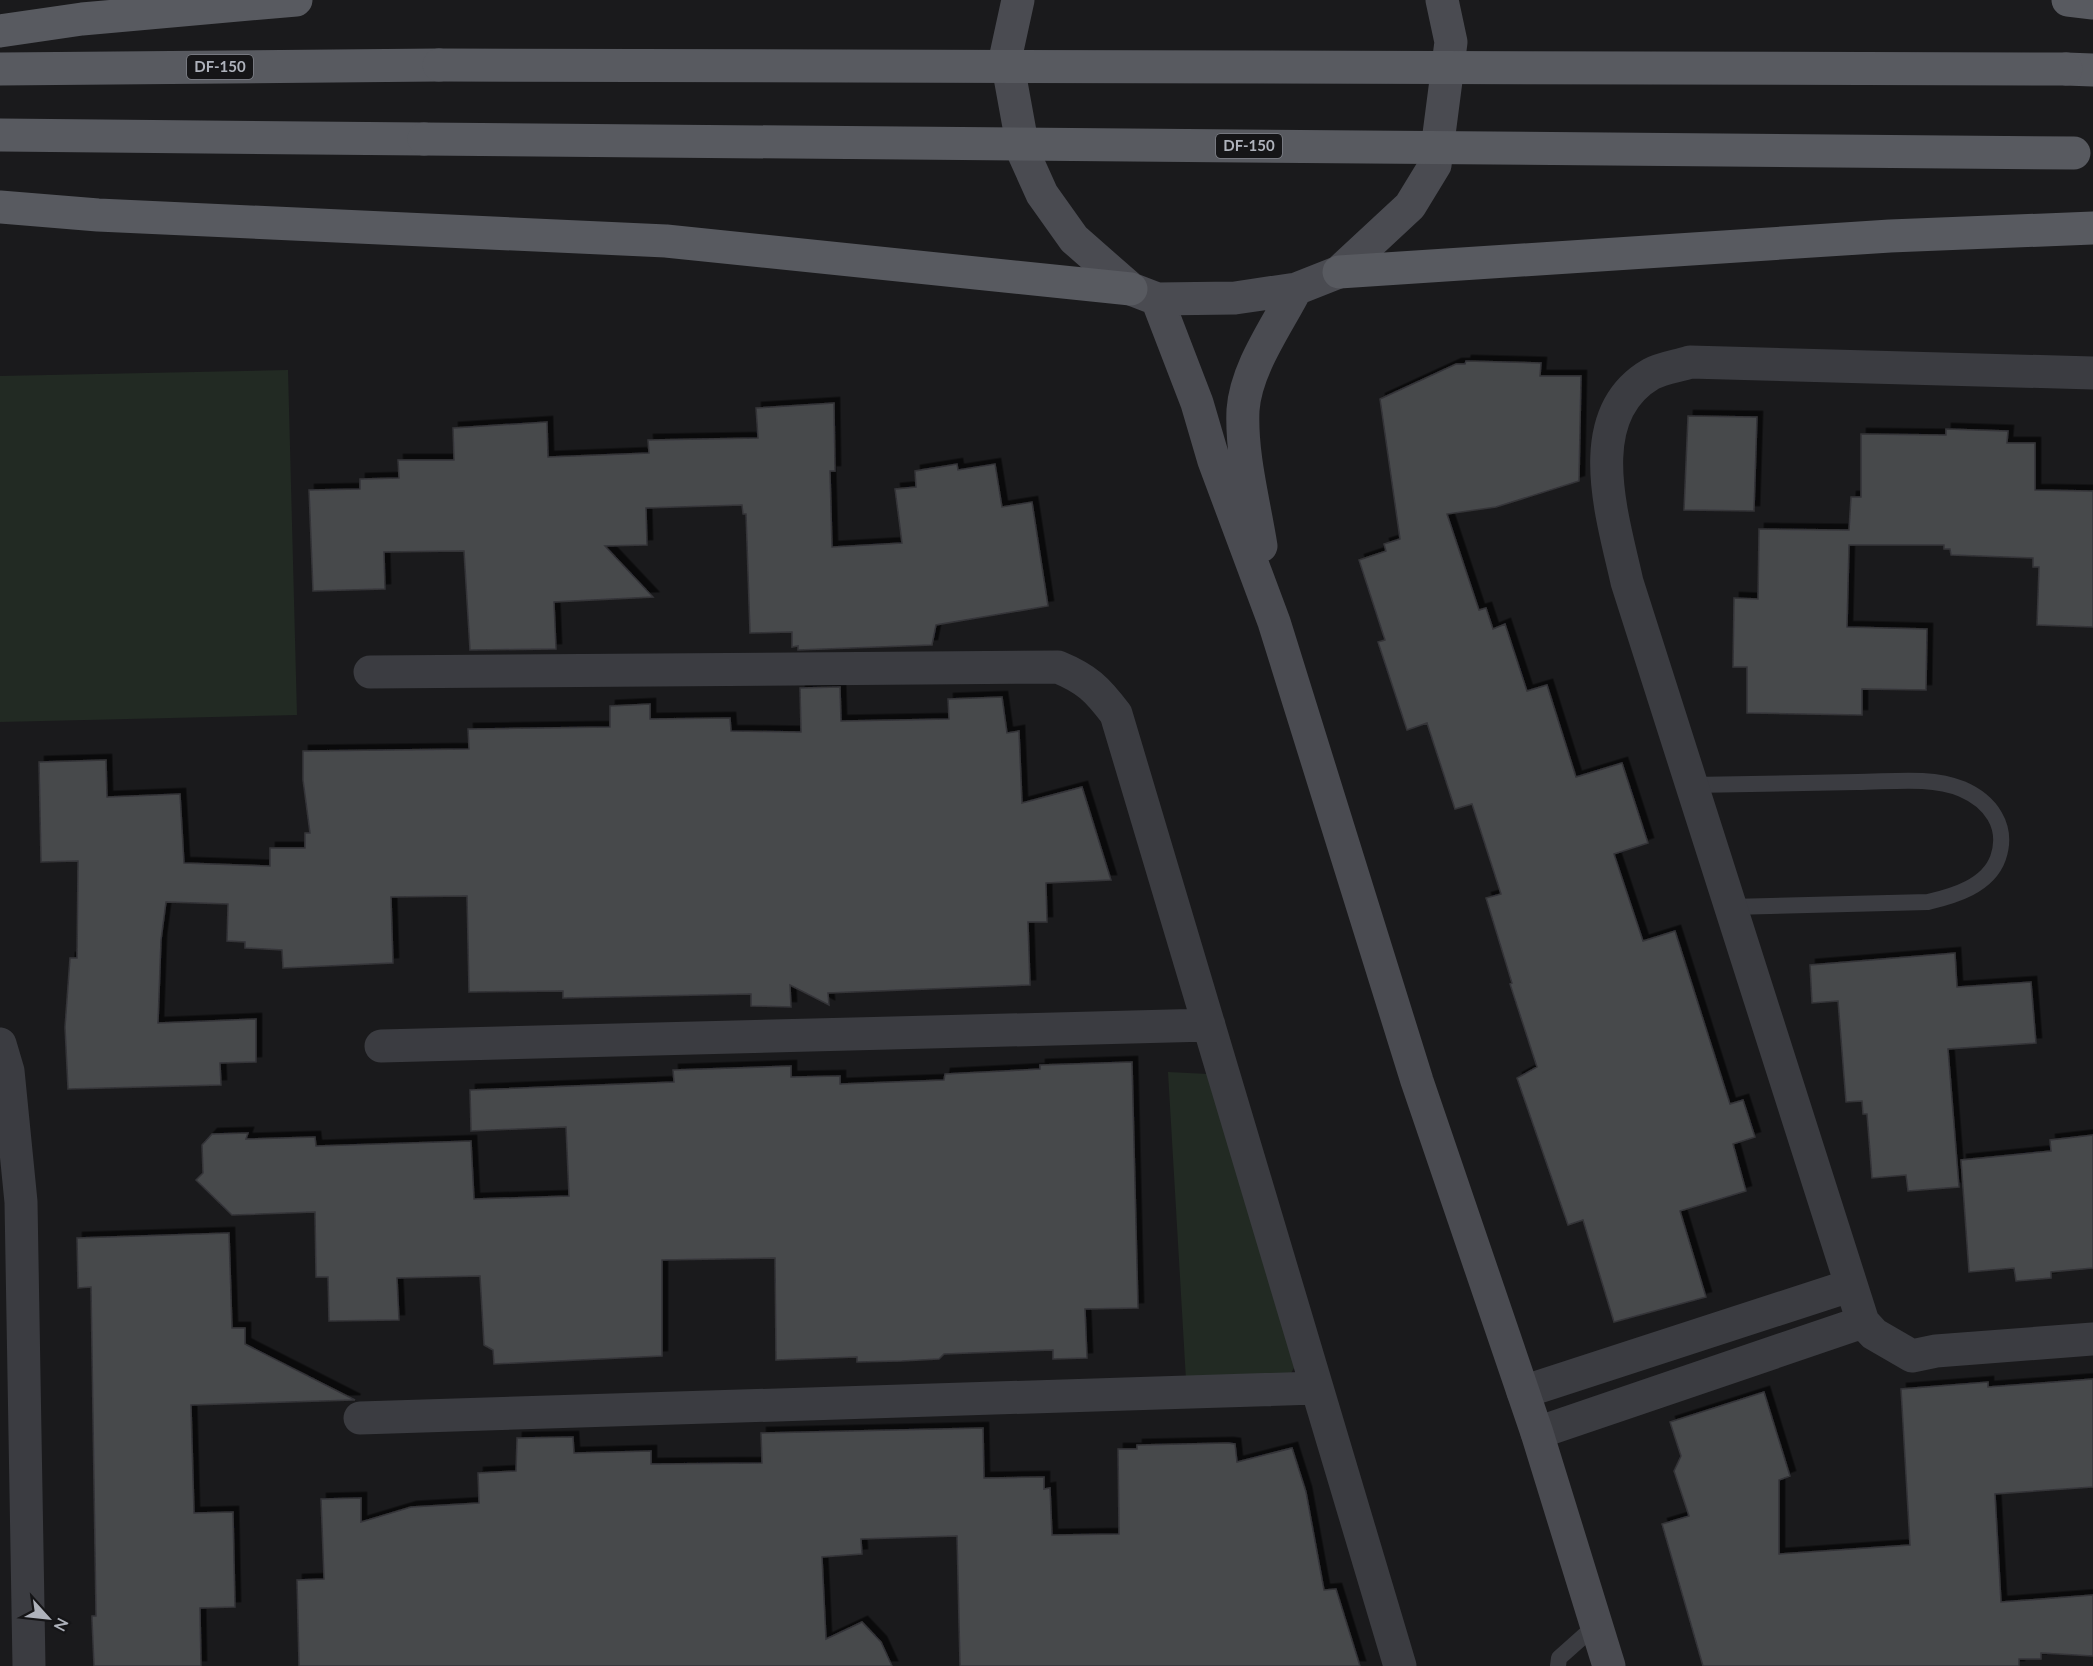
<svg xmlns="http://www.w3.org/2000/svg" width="2093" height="1666" font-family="Lato,sans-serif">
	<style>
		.green { fill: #222a23 }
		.building { fill: #47484c; stroke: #343438; stroke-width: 1.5; filter: url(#shadow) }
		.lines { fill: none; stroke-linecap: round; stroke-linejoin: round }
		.service { stroke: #3b3c41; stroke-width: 16 }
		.minor { stroke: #3b3c41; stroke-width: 33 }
		.secondary { stroke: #4a4b51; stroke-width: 33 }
		.primary { stroke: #585a60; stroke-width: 33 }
		.primary-bridge { stroke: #585a60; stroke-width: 33 }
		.labels { text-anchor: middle; stroke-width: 4.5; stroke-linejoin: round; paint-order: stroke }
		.shield { fill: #151517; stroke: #80838a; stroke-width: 1.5 }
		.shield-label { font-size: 15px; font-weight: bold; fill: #aeb2bb }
	</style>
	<defs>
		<filter id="shadow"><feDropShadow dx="5.5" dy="-5.5" stdDeviation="0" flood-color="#0009"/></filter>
	</defs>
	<rect width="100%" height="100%" fill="#1a1a1c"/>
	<!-- green -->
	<path class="green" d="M 288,370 L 297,715 L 0,722 L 0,376 Z
		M 1168,1072 L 1208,1074 L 1299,1360 L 1291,1373 L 1186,1380 Z"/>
	<!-- building -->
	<path class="building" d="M 1466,361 L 1541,363 L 1540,376 L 1581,376 L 1579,481 L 1496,507 L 1447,514 L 1479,610 L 1486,608 L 1493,629 L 1505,624 L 1527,691 L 1547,685 L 1576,777 L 1622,763 L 1648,843 L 1614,854 L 1643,941 L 1675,931 L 1730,1104 L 1743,1100 L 1755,1137 L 1733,1144 L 1746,1191 L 1680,1211 L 1706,1297 L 1614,1322 L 1583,1220 L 1568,1225 L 1517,1078 L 1537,1067 L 1510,984 L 1512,983 L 1486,898 L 1501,894 L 1472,804 L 1455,809 L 1427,723 L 1407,730 L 1378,642 L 1385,640 L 1359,560 L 1386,551 L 1384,544 L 1400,539 L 1380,399 L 1456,364 L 1465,364 Z
		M 834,403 L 835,471 L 830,471 L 832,547 L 902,543 L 895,489 L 916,487 L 915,471 L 957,464 L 958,470 L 995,464 L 1002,507 L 1032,502 L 1048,606 L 936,625 L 932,645 L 798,650 L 798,646 L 792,647 L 792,632 L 750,633 L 746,514 L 743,514 L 742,505 L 646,508 L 647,545 L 605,546 L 653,597 L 554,602 L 556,649 L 470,650 L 464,551 L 384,552 L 385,589 L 313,591 L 309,490 L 360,489 L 360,479 L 399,478 L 398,460 L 454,460 L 453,428 L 547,422 L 548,457 L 649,453 L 648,440 L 758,438 L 756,408 Z
		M 1688,416 L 1757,417 L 1754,511 L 1684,510 Z
		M 1946,429 L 2008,431 L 2007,443 L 2035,443 L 2035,490 L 2093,491 L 2093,627 L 2037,625 L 2039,567 L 2033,567 L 2033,558 L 1951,555 L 1950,549 L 1944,549 L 1944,545 L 1849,545 L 1847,627 L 1927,629 L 1926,690 L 1862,689 L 1862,715 L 1747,713 L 1747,667 L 1733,667 L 1734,598 L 1758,599 L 1759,529 L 1849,530 L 1851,497 L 1861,497 L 1861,434 L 1946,435 Z
		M 840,687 L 841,721 L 949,719 L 948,699 L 1002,697 L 1007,733 L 1019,731 L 1022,803 L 1082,787 L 1111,880 L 1046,883 L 1047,922 L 1028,922 L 1030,985 L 828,993 L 829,1005 L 790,985 L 791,1007 L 751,1006 L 751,994 L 563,998 L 563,991 L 469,992 L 467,896 L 391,897 L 393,963 L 283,968 L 282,950 L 245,948 L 245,942 L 227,941 L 228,904 L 166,902 L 161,940 L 158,1023 L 256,1019 L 256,1062 L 220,1063 L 221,1085 L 68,1089 L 65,1027 L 70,958 L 77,958 L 78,861 L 41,862 L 39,762 L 106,760 L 107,797 L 180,794 L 184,863 L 270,866 L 270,848 L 305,848 L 305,833 L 310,833 L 303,780 L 303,751 L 469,749 L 468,729 L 610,727 L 610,706 L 650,704 L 650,719 L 730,718 L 731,731 L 801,732 L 800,688 Z
		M 1955,953 L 1957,987 L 2031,982 L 2036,1043 L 1948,1049 L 1959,1187 L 1908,1191 L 1906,1175 L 1872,1178 L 1867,1114 L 1863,1114 L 1862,1101 L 1846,1102 L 1838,1001 L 1812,1003 L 1810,965 Z
		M 1132,1062 L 1138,1308 L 1085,1309 L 1087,1358 L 1053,1359 L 1053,1350 L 944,1354 L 939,1359 L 902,1361 L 857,1362 L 857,1357 L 776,1360 L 775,1258 L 662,1260 L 662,1356 L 494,1364 L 493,1350 L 484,1345 L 480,1276 L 397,1278 L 399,1320 L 329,1321 L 328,1277 L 316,1277 L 315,1212 L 232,1215 L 196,1180 L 203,1173 L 202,1145 L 212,1134 L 248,1133 L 246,1139 L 315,1137 L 316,1146 L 471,1141 L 474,1199 L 569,1196 L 566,1127 L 471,1131 L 470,1090 L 674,1082 L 673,1070 L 791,1066 L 791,1077 L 840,1076 L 840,1084 L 944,1080 L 945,1074 L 1040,1069 L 1040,1065 Z
		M 2093,1135 L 2093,1268 L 2051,1272 L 2051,1278 L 2016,1281 L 2014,1268 L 1969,1272 L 1961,1160 L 2051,1151 L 2050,1140 Z
		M 229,1233 L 232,1328 L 245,1328 L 245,1344 L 355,1400 L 191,1405 L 194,1513 L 233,1512 L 235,1607 L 200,1608 L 201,1666 L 94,1666 L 92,1620 L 92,1616 L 96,1616 L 91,1287 L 78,1288 L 77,1238 Z
		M 2093,1379 L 2093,1487 L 1995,1494 L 2001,1602 L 2093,1595 L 2093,1656 L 2041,1653 L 2041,1659 L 2019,1659 L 2019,1666 L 1703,1666 L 1662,1524 L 1689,1516 L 1674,1471 L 1681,1456 L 1670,1422 L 1764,1392 L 1790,1476 L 1779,1480 L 1779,1554 L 1910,1545 L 1901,1389 L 1988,1382 L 1988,1387 Z
		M 983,1428 L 984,1478 L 1044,1477 L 1044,1489 L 1050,1488 L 1052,1535 L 1119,1534 L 1118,1449 L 1137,1449 L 1137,1445 L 1228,1443 L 1235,1444 L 1237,1462 L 1292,1448 L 1306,1492 L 1324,1590 L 1336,1589 L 1360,1666 L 960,1666 L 957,1536 L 861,1539 L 862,1554 L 822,1557 L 826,1639 L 862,1622 L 881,1642 L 892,1666 L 299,1666 L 297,1580 L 324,1579 L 321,1499 L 361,1498 L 361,1522 L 411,1507 L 479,1503 L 478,1473 L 516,1471 L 517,1438 L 573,1437 L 574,1453 L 651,1451 L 651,1464 L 762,1463 L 761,1433 Z"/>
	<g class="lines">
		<!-- service -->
		<path class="service" d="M 1692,785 C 1747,784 1802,783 1857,782 C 1890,782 1930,776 1962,789 C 1990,801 2009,826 1998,858 C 1988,886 1954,896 1928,902 L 1731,907
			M 1558,1666 L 1559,1658 L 1596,1625"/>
		<!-- minor -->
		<path class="minor" d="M 2093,373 L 1690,362 C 1678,366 1662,368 1651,374 C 1579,416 1613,518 1627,582 L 1863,1322 L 1874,1334 L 1912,1356 L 1936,1351 L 2093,1339
			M 370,672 L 1058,667 C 1087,679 1097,689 1116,714 L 1400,1666
			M 0,1044 L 8,1071 L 21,1202 L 29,1666
			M 381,1046 L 1209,1025
			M 1523,1392 L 1849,1286
			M 360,1418 L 1316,1388
			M 1537,1433 L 1863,1322"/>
		<!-- secondary -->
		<path class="secondary" d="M 1018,0 L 1006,55 L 1024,154 L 1042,194 L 1074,239 L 1131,289 L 1157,299 L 1235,298 L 1296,289 L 1339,272 L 1410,206 L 1435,165 L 1451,42 L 1442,0
			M 1157,299 L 1197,403 L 1214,461 L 1274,622 L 1417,1081 L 1537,1433 L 1609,1666
			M 1261,546 C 1254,502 1241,455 1243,410 C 1246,368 1277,326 1296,289"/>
		<!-- primary -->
		<path class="primary" d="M 2068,0 L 2093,3
			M 0,31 L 82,19 L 296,0
			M 0,69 L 439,65
			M 2066,69 L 2093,70
			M 0,135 L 424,139
			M 0,207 L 98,215 L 666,241 L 1131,289
			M 1339,272 L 1890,236 L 2093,228"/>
		<!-- primary-bridge -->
		<path class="primary-bridge" d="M 439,65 L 2066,69
			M 424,139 L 2074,153"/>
	</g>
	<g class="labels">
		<!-- shield labels -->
		<g class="shield">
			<rect x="187" y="55" width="66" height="24" rx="4.5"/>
			<rect x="1216" y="134" width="66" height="24" rx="4.5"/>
		</g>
		<g class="shield-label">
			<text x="220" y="72">DF-150</text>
			<text x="1249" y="151">DF-150</text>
		</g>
	</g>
	<!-- north arrow -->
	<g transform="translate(48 1618) rotate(117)" stroke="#151517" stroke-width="4.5" paint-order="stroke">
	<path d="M0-4.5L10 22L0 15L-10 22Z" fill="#aeb2bb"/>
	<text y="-9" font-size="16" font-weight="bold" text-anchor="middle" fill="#aeb2bb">N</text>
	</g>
</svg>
